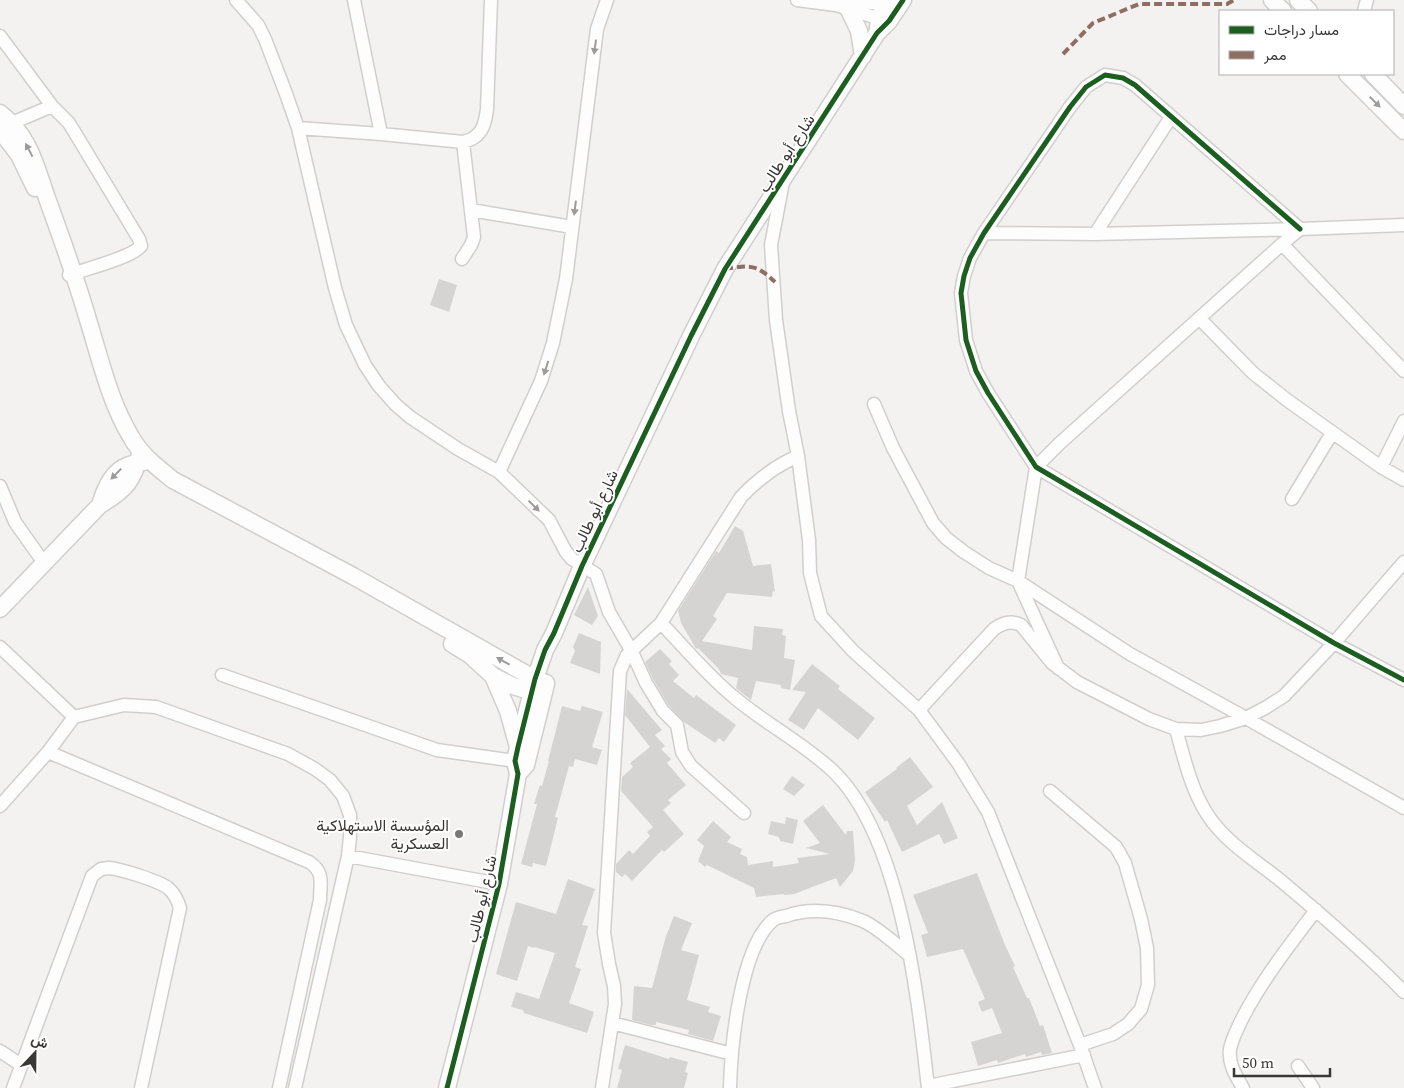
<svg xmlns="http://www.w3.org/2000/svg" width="1404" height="1088" font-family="'Source Serif 4',Vazirmatn,serif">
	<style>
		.building { fill: #d6d4d2 }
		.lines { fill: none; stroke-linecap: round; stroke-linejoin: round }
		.minor-casing { stroke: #d1cfcd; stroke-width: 15 }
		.tertiary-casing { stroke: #d1cfcd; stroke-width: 19 }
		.minor { stroke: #fdfdfd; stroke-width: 12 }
		.tertiary { stroke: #fdfdfd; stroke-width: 16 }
		.quiet { stroke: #8d6e63; stroke-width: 4; stroke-dasharray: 8 4; stroke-linecap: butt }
		.cycleway-casing { stroke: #fff; stroke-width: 8 }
		.cycleway { stroke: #1b5e20; stroke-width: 5 }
		.oneway { fill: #9c9a9a }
		.poi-dot { fill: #7b7978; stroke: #fff; stroke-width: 2 }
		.labels { text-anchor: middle; stroke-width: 4; stroke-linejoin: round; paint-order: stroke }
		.street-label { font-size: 16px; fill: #3a3837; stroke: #fff }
		.poi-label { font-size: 16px; fill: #3a3837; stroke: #fff; text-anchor: end }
	</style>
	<rect width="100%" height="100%" fill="#f4f2f0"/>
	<!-- building -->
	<path class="building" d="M 439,279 L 457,285 L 449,312 L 430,305 Z
		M 735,526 L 743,531 L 753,566 L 771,564 L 775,592 L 773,591 L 772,597 L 727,593 L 713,616 L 717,619 L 702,641 L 752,650 L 754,626 L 783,629 L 782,635 L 786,636 L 784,658 L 795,660 L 790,690 L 781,688 L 781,685 L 756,681 L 751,700 L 736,688 L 738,678 L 721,674 L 719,669 L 698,648 L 697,649 L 695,647 L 681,623 L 678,611 L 716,551 L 719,553 Z
		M 588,587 L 598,616 L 592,625 L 574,615 Z
		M 579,633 L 601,642 L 600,674 L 570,663 L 575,651 L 573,647 Z
		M 660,649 L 672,661 L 669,664 L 679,675 L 673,681 L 694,698 L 696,695 L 736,725 L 724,742 L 719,738 L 715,743 L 684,722 L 669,706 L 653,679 L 645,662 Z
		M 812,664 L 840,686 L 838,689 L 875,718 L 858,740 L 818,708 L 804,730 L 788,720 L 806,692 L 792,690 Z
		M 627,689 L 662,730 L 655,735 L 665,746 L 661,749 L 671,759 L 667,763 L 686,785 L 668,800 L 671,803 L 663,810 L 684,834 L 664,852 L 662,850 L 632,881 L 625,874 L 622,877 L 616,872 L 616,864 L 629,850 L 633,854 L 650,836 L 647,832 L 653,827 L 621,791 L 622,777 L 633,767 L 630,763 L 650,747 L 625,715 Z
		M 562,706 L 580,711 L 582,706 L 603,712 L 592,747 L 602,750 L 597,765 L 575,759 L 573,767 L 569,766 L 555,817 L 558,818 L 546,866 L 533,863 L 532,867 L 521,864 L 537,804 L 534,804 L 540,785 L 542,786 L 549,761 L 548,761 Z
		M 910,757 L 933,787 L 907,806 L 917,825 L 942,802 L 958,838 L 944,844 L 939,834 L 902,852 L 887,820 L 885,822 L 865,792 L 897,769 L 896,768 Z
		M 792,776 L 805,785 L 794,796 L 783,789 Z
		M 823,805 L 846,835 L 847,831 L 853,831 L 855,860 L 853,871 L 840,887 L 836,878 L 794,894 L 784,895 L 784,894 L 756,897 L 754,888 L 707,865 L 705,867 L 698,861 L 704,846 L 697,840 L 713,821 L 731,837 L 727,842 L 742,849 L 740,854 L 747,857 L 748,865 L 773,861 L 773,867 L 799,863 L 797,858 L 830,854 L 806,848 L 820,843 L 803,821 Z
		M 786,817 L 798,820 L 793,844 L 780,841 L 779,837 L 768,834 L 771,821 L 785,824 Z
		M 977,873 L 1005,945 L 1015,966 L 1013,967 L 1027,998 L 1029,998 L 1040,1026 L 1043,1025 L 1052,1053 L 1042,1055 L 1041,1052 L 1026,1057 L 1025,1054 L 998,1063 L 997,1060 L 978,1066 L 971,1042 L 1002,1033 L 992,1008 L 982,1012 L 978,1002 L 985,999 L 963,949 L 927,957 L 921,935 L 928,933 L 913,895 Z
		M 568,879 L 595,889 L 582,925 L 588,926 L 575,967 L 581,969 L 569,1003 L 594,1012 L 587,1033 L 524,1013 L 523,1010 L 511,1007 L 516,992 L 539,999 L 555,953 L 534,947 L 534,948 L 528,946 L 517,981 L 496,974 L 516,902 L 556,914 Z
		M 674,916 L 692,923 L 681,950 L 699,955 L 687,1000 L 710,1007 L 708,1012 L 721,1016 L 713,1041 L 688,1034 L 689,1030 L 656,1022 L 656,1025 L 651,1025 L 632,1020 L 634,986 L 652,988 L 666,936 Z
		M 625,1045 L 669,1059 L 670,1057 L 688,1062 L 685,1072 L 688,1073 L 684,1088 L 617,1088 L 622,1070 L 618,1069 Z"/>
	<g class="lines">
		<defs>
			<path id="minor" d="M 236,0 L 258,25 L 265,39 L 285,91 L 298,128 L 335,288 L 346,325 L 365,365 L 379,386 L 396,405 L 410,417 L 458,449 L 499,472 L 549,520 L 566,552 L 572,559 L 596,574 L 609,612 L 631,650 L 646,683 L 663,711 L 677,725 L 682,752 L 691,766 L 744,813
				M 354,0 L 381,134
				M 797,0 L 836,5 L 887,21
				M 839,5 C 858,1 875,1 893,8
				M 1364,11 L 1367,0
				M 0,36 L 52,106
				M 12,123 L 52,106 L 69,123 L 139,239 L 141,246 C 131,258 85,269 69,275
				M 298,128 L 381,134 L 463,142 C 481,138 485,126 487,109 L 491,0
				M 783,182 L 771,245 L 776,320 L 789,411 L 798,456 L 809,540 L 810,573 L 821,616 L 853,651 L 919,710 L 958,763 L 988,812 L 1080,1045 L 1095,1088
				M 471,210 L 572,227
				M 1300,229 L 1135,85 L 1123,78 L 1105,75 L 1086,87 L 1070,107 L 984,233 L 970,258 L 964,276 L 961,293 L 966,340 L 976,371 L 988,393 L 1036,467 L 1334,643 L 1404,680
				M 984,233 L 1095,234 L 1300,229
				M 1095,234 L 1171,117
				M 1282,244 L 1404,371
				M 462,259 L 471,245 L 474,237 L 463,142
				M 1199,318 L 1253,373 L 1287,400 L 1381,467 L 1404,480
				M 874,404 L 893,448 L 933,523 L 946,538 L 964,552 L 989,568 L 1018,581 L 1130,654 L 1246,718 L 1404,808
				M 1381,467 L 1404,421
				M 499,472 L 541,381 L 553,343 L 566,279 L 597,29 L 607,0
				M 0,486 L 15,522 L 44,563
				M 1292,499 L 1332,433
				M 661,623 C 685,648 708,676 735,698 C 766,724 803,743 832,770 C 901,835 918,998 928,1088
				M 0,647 L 74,717
				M 1058,668 L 1018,581 L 1036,467 L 1060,443 L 1282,244 L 1300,229 L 1404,225
				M 222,675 L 437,750 L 515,761
				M 919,710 L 994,629 C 1003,623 1010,620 1021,625 L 1052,663 L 1077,682 L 1149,719 L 1176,729 L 1201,730 L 1220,726 L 1246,718 L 1265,708 L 1284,696 L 1334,643 L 1404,562
				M 1176,729 C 1184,758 1191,789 1207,814 C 1225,842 1255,860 1280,880 C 1323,916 1365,952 1404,992
				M 48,752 L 309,862 C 325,872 320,884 320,900 L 279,1088
				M 1050,791 L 1116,847 L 1125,863 L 1141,919 L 1147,948 L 1148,985 L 1141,1009 L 1128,1024 L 1113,1034 L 1080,1045
				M 0,806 L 48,752 L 74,717 L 124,705 L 156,707 L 288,754 L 315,769 L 330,780 L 343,796 L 350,815 L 350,837 L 348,856 L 295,1088
				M 348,856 L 499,884
				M 612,1023 L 732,1054
				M 0,1051 L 21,1065
				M 1298,1066 L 1313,1088
				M 928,1086 L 1084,1055
				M 13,1088 L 92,876 L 101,869 L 109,868 C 121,869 159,881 168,888 C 174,893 178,901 180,908 L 141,1088
				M 602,1088 L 615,1004 L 614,986 L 609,964 L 604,933 L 620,671 L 627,655 L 661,623 L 741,497 C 758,479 775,466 798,456
				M 730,1088 C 731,1046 740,950 772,921 C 775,918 781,917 786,916 C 812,907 838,911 863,921 C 877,927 897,945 909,955
				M 1243,1088 C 1236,1076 1228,1064 1230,1049 C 1232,1039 1237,1030 1241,1021 C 1261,981 1289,946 1316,910"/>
			<path id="tertiary" d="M 1272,0 L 1283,11
				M 1298,0 L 1309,11
				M 849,10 L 859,31 L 863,56
				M 878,28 L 879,18 L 889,0
				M 1347,74 L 1404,131
				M 1373,74 L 1404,106
				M 0,113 C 31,138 35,165 48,201 C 63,242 77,282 89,323 C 101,362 110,402 131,437 C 141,455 157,467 173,480 L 353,576 L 535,679 L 546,683
				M 0,130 L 19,155 L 35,188
				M 100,505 C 104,491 111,472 127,466 C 133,463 140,463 147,461
				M 0,609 L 100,505 C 127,489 133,481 141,451
				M 452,644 L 470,655 L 493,676 L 513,686 L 543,695
				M 493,676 L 508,711 L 518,747
				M 518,774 L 526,765 L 546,684
				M 447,1088 L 499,884 L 518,774 L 515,761 L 518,747 L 535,679 L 545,650 L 554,633 L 582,566 L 691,336 L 725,269 L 877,33 L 889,21 L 903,0"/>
		</defs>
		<!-- minor casing -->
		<use href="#minor" class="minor-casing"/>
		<!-- tertiary casing -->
		<use href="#tertiary" class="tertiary-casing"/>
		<!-- minor -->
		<use href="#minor" class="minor"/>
		<!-- tertiary -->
		<use href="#tertiary" class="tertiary"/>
		<!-- quiet -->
		<path class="quiet" d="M 1063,54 L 1093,23 L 1139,4 L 1227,4 L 1234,0
			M 725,269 C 751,265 756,264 775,282"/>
		<defs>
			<path id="cycleway" d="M 1300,229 L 1135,85 L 1123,78 L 1105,75 L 1086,87 L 1070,107 L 984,233 L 970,258 L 964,276 L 961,293 L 966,340 L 976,371 L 988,393 L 1036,467 L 1334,643 L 1404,680
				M 447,1088 L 499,884 L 518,774 L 515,761 L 518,747 L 535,679 L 545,650 L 554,633 L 582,566 L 691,336 L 725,269 L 877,33 L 889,21 L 903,0"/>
		</defs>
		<!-- cycleway casing -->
		<use href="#cycleway" class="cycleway-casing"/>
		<!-- cycleway -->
		<use href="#cycleway" class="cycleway"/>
	</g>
	<!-- one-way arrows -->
	<defs><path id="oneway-solid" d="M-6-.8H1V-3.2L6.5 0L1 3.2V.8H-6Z" transform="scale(1.25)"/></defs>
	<g class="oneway">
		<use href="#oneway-solid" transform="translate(595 47) rotate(98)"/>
		<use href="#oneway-solid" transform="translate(1375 102) rotate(45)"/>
		<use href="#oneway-solid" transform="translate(29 150) rotate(-118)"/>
		<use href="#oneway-solid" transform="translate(575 208) rotate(97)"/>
		<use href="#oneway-solid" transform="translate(546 368) rotate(108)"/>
		<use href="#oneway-solid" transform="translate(116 474) rotate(134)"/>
		<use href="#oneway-solid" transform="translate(534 506) rotate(44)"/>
		<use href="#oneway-solid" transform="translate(503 661) rotate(-151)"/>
	</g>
	<!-- markers -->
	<circle class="poi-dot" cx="459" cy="834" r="5"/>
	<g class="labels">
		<!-- street labels -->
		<g class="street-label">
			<text transform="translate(786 153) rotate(-57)" y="6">شارع أبو طالب</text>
			<text transform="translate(594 511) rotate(-65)" y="6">شارع أبو طالب</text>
			<text transform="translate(481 899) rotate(-77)" y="6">شارع أبو طالب</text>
		</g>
		<!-- poi labels -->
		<g class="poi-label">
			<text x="449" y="831">المؤسسة الاستهلاكية<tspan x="449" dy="18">العسكرية</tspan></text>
		</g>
	</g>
	<!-- legend -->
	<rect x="1219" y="10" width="175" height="65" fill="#ffffff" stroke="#b0afaf"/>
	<rect x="1229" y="26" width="25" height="8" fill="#1b5e20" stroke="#b0afaf"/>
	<text x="1264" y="35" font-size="15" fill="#3a3837">مسار دراجات</text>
	<rect x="1229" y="51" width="25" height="8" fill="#8d6e63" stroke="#b0afaf"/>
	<text x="1264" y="60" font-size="15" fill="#3a3837">ممر</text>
	<!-- north arrow -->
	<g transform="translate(35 1053) rotate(22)" stroke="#ffffff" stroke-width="4" paint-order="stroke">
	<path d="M0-4L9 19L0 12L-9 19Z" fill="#3a3837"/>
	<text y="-8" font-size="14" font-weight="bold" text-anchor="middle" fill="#3a3837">ش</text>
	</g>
	<!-- scale -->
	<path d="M1234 1068v8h96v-8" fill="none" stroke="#3a3837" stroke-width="2.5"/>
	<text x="1242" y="1068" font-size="15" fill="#3a3837" stroke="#ffffff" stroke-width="4" paint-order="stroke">50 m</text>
</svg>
